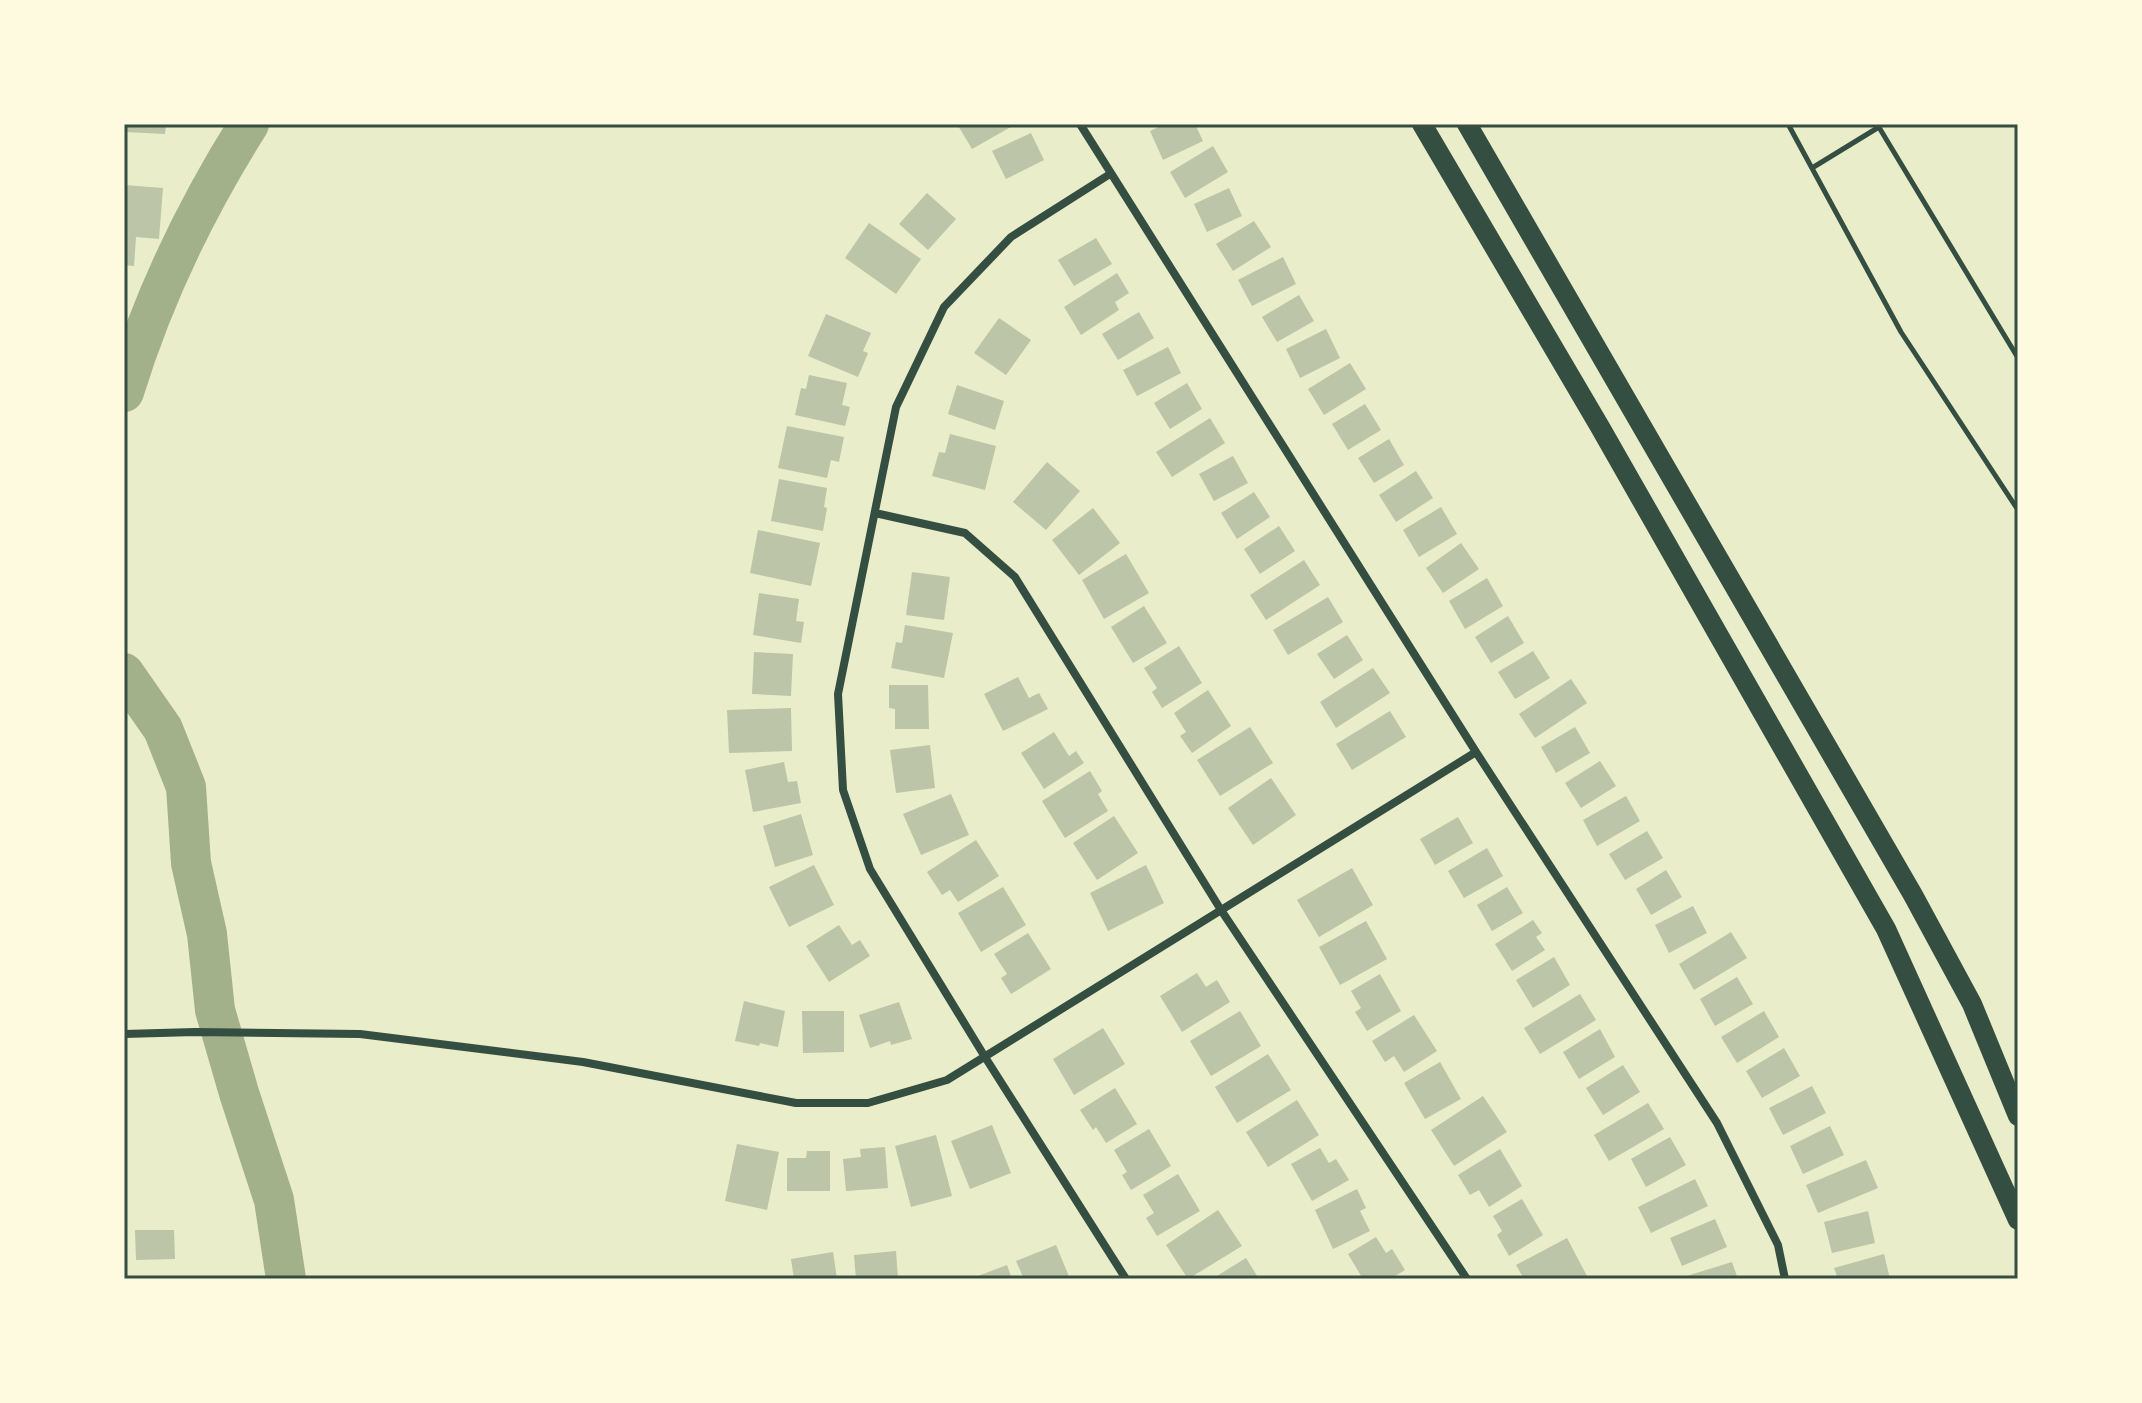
<svg xmlns="http://www.w3.org/2000/svg" width="2142" height="1403" font-family="'PT Sans Narrow',sans-serif">
	<style>
		.lines { fill: none; stroke-linecap: round; stroke-linejoin: round }
		.river { stroke: #a3b18a; stroke-width: 40 }
		.building { fill: #bcc5a7 }
		.service { stroke: #344e41; stroke-width: 5 }
		.minor { stroke: #344e41; stroke-width: 8 }
		.motorway { stroke: #344e41; stroke-width: 20 }
		.neatline { fill: none; stroke: #344e41; stroke-width: 3 }
	</style>
	<rect width="100%" height="100%" fill="#e9edc9"/>
	<g class="lines">
		<!-- river -->
		<path class="river" d="M 124,392 C 153,297 196,208 249,124
			M 124,673 L 163,729 L 186,787 L 191,863 L 207,934 L 215,1010 L 239,1093 L 274,1200 L 286,1279"/>
	</g>
	<!-- building -->
	<path class="building" d="M 124,124 L 166,124 L 165,134 L 124,132 Z
		M 957,124 L 1016,124 L 972,149 Z
		M 1165,124 L 1195,124 L 1203,141 L 1163,160 L 1150,131 Z
		M 1031,133 L 1044,160 L 1006,179 L 992,151 Z
		M 1213,146 L 1228,172 L 1185,198 L 1170,172 Z
		M 124,185 L 163,188 L 159,239 L 136,237 L 134,266 L 124,265 Z
		M 1229,188 L 1242,216 L 1207,232 L 1194,204 Z
		M 927,193 L 956,219 L 928,250 L 899,224 Z
		M 1254,221 L 1271,247 L 1233,271 L 1216,244 Z
		M 869,223 L 921,259 L 896,294 L 845,258 Z
		M 1096,238 L 1112,264 L 1074,286 L 1058,260 Z
		M 1283,257 L 1296,284 L 1252,306 L 1238,280 Z
		M 1117,273 L 1129,293 L 1115,302 L 1119,310 L 1081,335 L 1064,307 Z
		M 1299,295 L 1314,321 L 1277,342 L 1262,317 Z
		M 1139,312 L 1154,338 L 1118,360 L 1102,334 Z
		M 826,314 L 871,333 L 863,351 L 868,353 L 858,377 L 808,356 Z
		M 999,318 L 1031,340 L 1006,375 L 974,353 Z
		M 1326,329 L 1340,358 L 1300,378 L 1286,349 Z
		M 1168,347 L 1181,373 L 1137,396 L 1123,370 Z
		M 1350,363 L 1366,389 L 1324,415 L 1308,389 Z
		M 809,375 L 847,383 L 842,405 L 850,407 L 845,426 L 795,415 L 801,388 L 806,389 Z
		M 1187,383 L 1202,409 L 1170,429 L 1154,403 Z
		M 957,385 L 1004,401 L 995,430 L 948,414 Z
		M 1365,404 L 1381,430 L 1348,450 L 1332,424 Z
		M 1210,418 L 1225,443 L 1172,477 L 1156,452 Z
		M 787,426 L 844,437 L 839,462 L 831,460 L 827,478 L 778,468 Z
		M 950,434 L 996,446 L 985,490 L 932,476 L 939,452 L 945,453 Z
		M 1389,439 L 1404,465 L 1374,483 L 1358,458 Z
		M 1233,456 L 1248,483 L 1214,501 L 1199,474 Z
		M 1047,462 L 1080,491 L 1046,530 L 1013,502 Z
		M 1416,471 L 1433,498 L 1396,522 L 1379,495 Z
		M 779,479 L 827,488 L 824,507 L 827,508 L 823,531 L 771,521 Z
		M 1254,492 L 1270,517 L 1237,539 L 1221,513 Z
		M 1441,507 L 1457,534 L 1419,557 L 1403,530 Z
		M 1093,508 L 1120,543 L 1079,575 L 1052,540 Z
		M 1279,526 L 1295,551 L 1260,574 L 1244,549 Z
		M 758,530 L 820,543 L 811,586 L 750,573 Z
		M 1461,543 L 1479,569 L 1443,593 L 1426,568 Z
		M 1126,554 L 1149,593 L 1104,619 L 1082,580 Z
		M 1304,560 L 1320,585 L 1266,620 L 1250,595 Z
		M 912,572 L 950,577 L 944,620 L 906,615 Z
		M 1487,578 L 1503,606 L 1465,629 L 1449,601 Z
		M 759,593 L 799,599 L 796,621 L 804,622 L 801,643 L 753,635 Z
		M 1328,597 L 1343,622 L 1288,655 L 1273,630 Z
		M 1144,606 L 1167,643 L 1133,663 L 1111,627 Z
		M 1508,616 L 1524,643 L 1491,663 L 1475,637 Z
		M 905,625 L 953,633 L 944,678 L 891,668 L 896,642 L 902,643 Z
		M 1347,635 L 1363,660 L 1334,679 L 1317,654 Z
		M 1179,646 L 1202,683 L 1162,708 L 1152,692 L 1157,688 L 1144,668 Z
		M 1533,651 L 1550,678 L 1515,699 L 1498,672 Z
		M 754,652 L 793,654 L 791,696 L 752,694 Z
		M 1373,668 L 1390,693 L 1336,728 L 1320,702 Z
		M 1018,677 L 1029,698 L 1039,693 L 1048,709 L 1003,731 L 984,694 Z
		M 1571,679 L 1587,703 L 1535,738 L 1519,714 Z
		M 889,685 L 928,685 L 929,729 L 895,729 L 895,709 L 889,708 Z
		M 1208,690 L 1231,726 L 1192,753 L 1180,736 L 1186,732 L 1174,713 Z
		M 791,708 L 792,751 L 729,753 L 727,710 Z
		M 1390,711 L 1406,737 L 1352,770 L 1336,744 Z
		M 1250,727 L 1273,763 L 1220,796 L 1197,760 Z
		M 1575,727 L 1590,753 L 1556,773 L 1541,747 Z
		M 1054,732 L 1069,756 L 1076,751 L 1084,763 L 1044,789 L 1021,753 Z
		M 930,745 L 935,788 L 896,793 L 890,750 Z
		M 1600,761 L 1616,786 L 1581,808 L 1565,783 Z
		M 784,762 L 788,782 L 797,781 L 801,803 L 753,812 L 745,770 Z
		M 1090,771 L 1102,791 L 1098,794 L 1108,811 L 1065,838 L 1042,801 Z
		M 1271,778 L 1296,815 L 1253,845 L 1228,808 Z
		M 951,794 L 969,835 L 921,855 L 903,814 Z
		M 1626,796 L 1640,821 L 1597,846 L 1583,820 Z
		M 801,814 L 813,855 L 775,867 L 763,826 Z
		M 1114,816 L 1138,853 L 1097,880 L 1073,843 Z
		M 1458,817 L 1473,843 L 1435,865 L 1420,839 Z
		M 1647,831 L 1663,858 L 1625,880 L 1609,854 Z
		M 976,840 L 999,876 L 958,902 L 950,890 L 942,895 L 927,872 Z
		M 1487,848 L 1503,876 L 1464,898 L 1448,871 Z
		M 814,865 L 834,905 L 789,927 L 769,887 Z
		M 1146,865 L 1164,903 L 1108,931 L 1090,893 Z
		M 1352,868 L 1373,905 L 1319,937 L 1297,900 Z
		M 1666,870 L 1682,897 L 1651,915 L 1636,889 Z
		M 1003,887 L 1026,925 L 981,952 L 958,913 Z
		M 1507,887 L 1523,913 L 1492,931 L 1477,905 Z
		M 1693,906 L 1707,933 L 1669,953 L 1655,925 Z
		M 1533,920 L 1542,933 L 1536,937 L 1545,950 L 1512,971 L 1495,944 Z
		M 1366,921 L 1387,959 L 1340,985 L 1319,947 Z
		M 839,925 L 852,945 L 860,940 L 870,956 L 829,982 L 806,946 Z
		M 1731,932 L 1747,958 L 1694,990 L 1679,964 Z
		M 1028,933 L 1051,969 L 1011,994 L 1001,978 L 1007,974 L 994,954 Z
		M 1554,957 L 1570,985 L 1533,1008 L 1516,980 Z
		M 1197,973 L 1206,987 L 1217,980 L 1230,1002 L 1182,1032 L 1160,996 Z
		M 1380,974 L 1401,1011 L 1367,1031 L 1355,1012 L 1361,1008 L 1351,991 Z
		M 1737,977 L 1753,1004 L 1715,1026 L 1700,999 Z
		M 1580,994 L 1596,1020 L 1540,1054 L 1524,1028 Z
		M 744,1001 L 785,1011 L 778,1047 L 760,1043 L 759,1046 L 735,1041 Z
		M 899,1002 L 912,1039 L 891,1045 L 890,1041 L 870,1048 L 859,1015 Z
		M 802,1011 L 844,1011 L 844,1052 L 803,1053 Z
		M 1240,1011 L 1261,1046 L 1211,1076 L 1190,1041 Z
		M 1764,1011 L 1779,1037 L 1737,1063 L 1721,1037 Z
		M 1414,1015 L 1437,1051 L 1404,1072 L 1394,1056 L 1385,1062 L 1372,1041 Z
		M 1103,1028 L 1125,1064 L 1074,1095 L 1053,1059 Z
		M 1600,1029 L 1615,1057 L 1579,1079 L 1563,1052 Z
		M 1784,1048 L 1800,1076 L 1762,1098 L 1746,1071 Z
		M 1268,1054 L 1291,1090 L 1237,1123 L 1215,1087 Z
		M 1440,1062 L 1461,1099 L 1425,1119 L 1404,1083 Z
		M 1623,1065 L 1640,1092 L 1603,1115 L 1586,1088 Z
		M 1812,1086 L 1826,1113 L 1783,1135 L 1769,1108 Z
		M 1115,1088 L 1137,1124 L 1106,1143 L 1096,1127 L 1093,1130 L 1080,1110 Z
		M 1483,1096 L 1507,1132 L 1454,1166 L 1431,1130 Z
		M 1297,1100 L 1319,1135 L 1268,1167 L 1246,1132 Z
		M 1648,1103 L 1664,1129 L 1609,1161 L 1594,1135 Z
		M 992,1125 L 1011,1173 L 970,1189 L 951,1141 Z
		M 1830,1126 L 1844,1155 L 1803,1174 L 1790,1146 Z
		M 1149,1129 L 1171,1166 L 1131,1190 L 1122,1175 L 1127,1172 L 1114,1150 Z
		M 936,1135 L 952,1196 L 911,1207 L 895,1146 Z
		M 1670,1137 L 1686,1165 L 1646,1187 L 1631,1159 Z
		M 737,1144 L 779,1152 L 767,1210 L 725,1201 Z
		M 885,1147 L 888,1188 L 846,1191 L 843,1159 L 861,1157 L 860,1149 Z
		M 1320,1148 L 1329,1163 L 1336,1159 L 1349,1180 L 1312,1201 L 1291,1164 Z
		M 1500,1149 L 1522,1186 L 1489,1207 L 1479,1190 L 1470,1195 L 1458,1175 Z
		M 807,1151 L 830,1151 L 830,1191 L 787,1191 L 787,1158 L 806,1158 Z
		M 1866,1160 L 1878,1188 L 1818,1213 L 1806,1185 Z
		M 1178,1174 L 1200,1211 L 1157,1236 L 1146,1218 L 1154,1213 L 1143,1195 Z
		M 1695,1179 L 1708,1206 L 1651,1233 L 1638,1207 Z
		M 1357,1189 L 1366,1208 L 1360,1211 L 1370,1231 L 1333,1249 L 1315,1210 Z
		M 1522,1199 L 1543,1235 L 1509,1256 L 1497,1235 L 1502,1231 L 1493,1216 Z
		M 1218,1210 L 1242,1246 L 1188,1279 L 1166,1245 Z
		M 1868,1211 L 1875,1243 L 1832,1253 L 1824,1222 Z
		M 1715,1219 L 1727,1247 L 1682,1266 L 1670,1238 Z
		M 135,1230 L 174,1230 L 175,1259 L 136,1260 Z
		M 1376,1237 L 1386,1253 L 1392,1249 L 1405,1270 L 1390,1279 L 1363,1279 L 1348,1254 Z
		M 1567,1238 L 1587,1276 L 1581,1279 L 1524,1279 L 1516,1265 Z
		M 1056,1245 L 1070,1279 L 1024,1279 L 1016,1261 Z
		M 896,1251 L 898,1279 L 856,1279 L 854,1255 Z
		M 833,1252 L 837,1279 L 794,1279 L 791,1259 Z
		M 1884,1254 L 1890,1279 L 1838,1279 L 1834,1268 Z
		M 1246,1258 L 1259,1279 L 1212,1279 Z
		M 1732,1262 L 1738,1279 L 1680,1279 L 1680,1278 Z
		M 1007,1265 L 1012,1279 L 970,1279 Z"/>
	<g class="lines">
		<!-- service -->
		<path class="service" d="M 1788,124 L 1901,332 L 2018,510
			M 1877,124 L 2018,358
			M 1812,168 L 1879,127"/>
		<!-- minor -->
		<path class="minor" d="M 1080,124 L 1476,752 L 1717,1123 L 1778,1245 L 1785,1279
			M 1110,174 L 1011,237 L 944,307 L 896,407 L 838,694 L 843,790 L 870,869 L 985,1057 L 1126,1279
			M 875,513 L 965,533 L 1015,577 L 1221,910 L 1467,1279
			M 124,1034 L 195,1032 L 360,1034 L 583,1062 L 796,1103 L 868,1103 L 947,1080 L 1476,752"/>
		<!-- motorway -->
		<path class="motorway" d="M 1422,124 L 1600,427 L 1886,929 L 2018,1220
			M 1467,124 L 1913,895 L 1972,1004 L 2018,1116"/>
	</g>
	<!-- border -->
	<rect width="2142" height="1403" fill="none" stroke="#fefae0" stroke-width="252"/>
	<rect x="126" y="126" width="1890" height="1151" class="neatline"/>
</svg>
